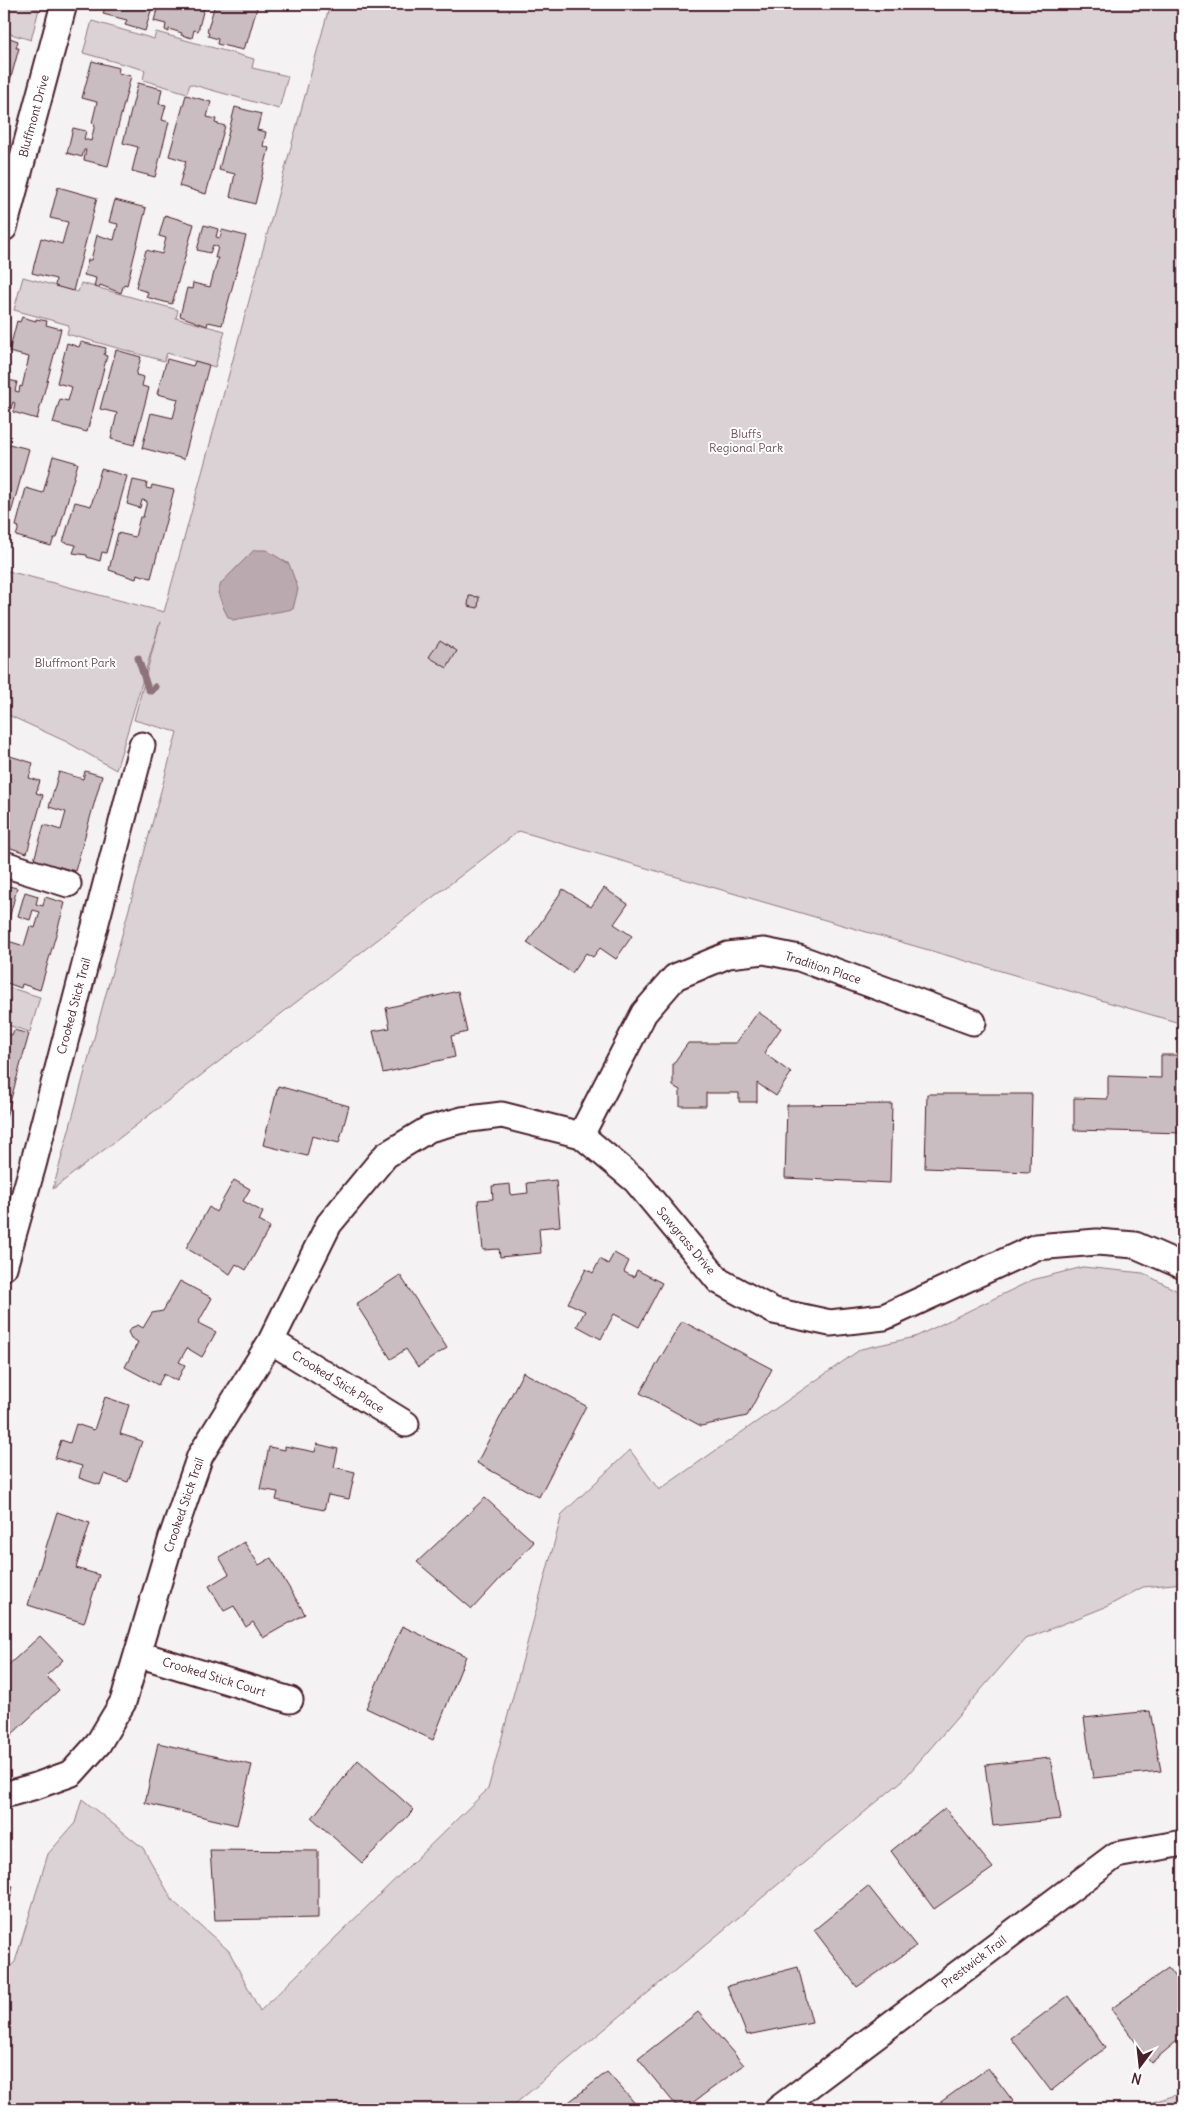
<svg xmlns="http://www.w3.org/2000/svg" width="1187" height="2113" font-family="Delius,sans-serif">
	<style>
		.green { fill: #dbd2d5; stroke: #927880 }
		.water { fill: #baa9ae; stroke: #8d727a }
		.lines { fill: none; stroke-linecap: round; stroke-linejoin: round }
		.stream { stroke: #8d727a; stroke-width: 7 }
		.building { fill: #cabdc1; stroke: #4a1f2b }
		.minor-casing { stroke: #4a1f2b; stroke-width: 29 }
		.minor { stroke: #fff; stroke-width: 25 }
		.labels { text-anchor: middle; stroke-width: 4; stroke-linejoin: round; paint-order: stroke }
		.street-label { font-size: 12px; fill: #4a1f2b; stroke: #fff }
		.park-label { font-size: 12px; fill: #6e4c56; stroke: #fff }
	</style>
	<rect width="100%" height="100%" fill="#f4f2f2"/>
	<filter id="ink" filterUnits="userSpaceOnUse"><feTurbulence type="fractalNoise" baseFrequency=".02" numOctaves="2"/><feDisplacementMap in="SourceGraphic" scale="10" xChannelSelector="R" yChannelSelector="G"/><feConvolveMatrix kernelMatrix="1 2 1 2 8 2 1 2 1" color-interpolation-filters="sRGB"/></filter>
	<g filter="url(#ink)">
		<!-- green -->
		<path class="green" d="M 4,4 L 20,4 L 39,9 L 31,40 L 4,32 Z
			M 330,4 L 1183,4 L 1183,1024 L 519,831 L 53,1189 L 177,732 L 134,720 L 160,622 L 116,770 L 67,742 L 4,713 L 4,570 L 164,612 Z
			M 92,21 L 154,39 L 156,32 L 254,59 L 252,68 L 288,76 L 279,109 L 190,84 L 187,93 L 143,80 L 145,70 L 83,53 Z
			M 23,277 L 78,292 L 81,283 L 178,310 L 176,318 L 225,331 L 215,367 L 167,353 L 164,361 L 67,334 L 69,325 L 14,310 Z
			M 4,986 L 40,997 L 30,1032 L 4,1024 Z
			M 1083,1267 L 1143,1273 L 1183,1294 L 1183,1583 L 1143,1587 L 1108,1606 L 1025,1639 L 903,1780 L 509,2109 L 4,2109 L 4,1972 L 15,1962 L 48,1854 L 75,1823 L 82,1799 L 143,1848 L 173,1901 L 229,1951 L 260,2011 L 488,1789 L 562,1514 L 630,1450 L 659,1490 L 861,1349 L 915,1337 L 1032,1280 Z
			M 1183,2093 L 1183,2109 L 1146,2109 L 1153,2102 Z"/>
		<!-- water -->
		<path class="water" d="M 254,550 L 266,550 L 289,564 L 298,589 L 293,609 L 233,620 L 228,617 L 224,609 L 218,593 L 221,583 Z"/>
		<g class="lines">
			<!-- stream -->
			<path class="stream" d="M 138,658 L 148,689 L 151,691 L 155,687"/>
		</g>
		<!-- building -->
		<path class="building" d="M 106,4 L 153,4 L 145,31 L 125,25 L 127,20 L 103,14 Z
			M 161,4 L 205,4 L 198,31 L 194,30 L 192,38 L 181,35 L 182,33 L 169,29 L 169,32 L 165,30 L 166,24 L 154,21 L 158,6 L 161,7 Z
			M 215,4 L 258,4 L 247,43 L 245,43 L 243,50 L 217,44 L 218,39 L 208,36 L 209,33 L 207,32 Z
			M 4,33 L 7,34 L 7,37 L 18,41 L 16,48 L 19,48 L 4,103 Z
			M 92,61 L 119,68 L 118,73 L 131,76 L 108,166 L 84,160 L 86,150 L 84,150 L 82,157 L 67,153 L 73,128 L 86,131 L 84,139 L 91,141 L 95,124 L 92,123 L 97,102 L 82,98 Z
			M 138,83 L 162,89 L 159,104 L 166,105 L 162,120 L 169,122 L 155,177 L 132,171 L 138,147 L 123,143 Z
			M 186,95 L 211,102 L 207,117 L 216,119 L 215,123 L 225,126 L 206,194 L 179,186 L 186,161 L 169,156 Z
			M 235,107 L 261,114 L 257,130 L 266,132 L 263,146 L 269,148 L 255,204 L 230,197 L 235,174 L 219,170 Z
			M 58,187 L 97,198 L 73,291 L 55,286 L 56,279 L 32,273 L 41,238 L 62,244 L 68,222 L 50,218 Z
			M 115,200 L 146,208 L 127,285 L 124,284 L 121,293 L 100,285 L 99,288 L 94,287 L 96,278 L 84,275 L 88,260 L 91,260 L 97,235 L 114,240 L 118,224 L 109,222 Z
			M 165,215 L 194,224 L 172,304 L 146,297 L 148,292 L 138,289 L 136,287 L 146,250 L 162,254 L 166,238 L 159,236 Z
			M 204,225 L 218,229 L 216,237 L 220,238 L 222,230 L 246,236 L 222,325 L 208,322 L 207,326 L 180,316 L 187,288 L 192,289 L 193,283 L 210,287 L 218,258 L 215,258 L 218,247 L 213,245 L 210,253 L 197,250 Z
			M 22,317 L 36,321 L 36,319 L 47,321 L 46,325 L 61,329 L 37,419 L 13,412 L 15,403 L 13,402 L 10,411 L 4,410 L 4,379 L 17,382 L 15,391 L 19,392 L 20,386 L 22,387 L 29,357 L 9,352 L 17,321 L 20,322 Z
			M 81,342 L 106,348 L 104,355 L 107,356 L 87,432 L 53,423 L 60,399 L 68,401 L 72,387 L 57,383 L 67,343 L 79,347 Z
			M 116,350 L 141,357 L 136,375 L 144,377 L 142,386 L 149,388 L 134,445 L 111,439 L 117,413 L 100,409 Z
			M 167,359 L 193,366 L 195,361 L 209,365 L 184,459 L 142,448 L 151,413 L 173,418 L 178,399 L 157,394 Z
			M 5,443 L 29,449 L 4,538 L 4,448 Z
			M 53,456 L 78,463 L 57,538 L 54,538 L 51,546 L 16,536 L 19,527 L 16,526 L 26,488 L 43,493 Z
			M 101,469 L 127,476 L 106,553 L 102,552 L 100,561 L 87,557 L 87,555 L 73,553 L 76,545 L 63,542 L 75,502 L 91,506 Z
			M 133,480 L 147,483 L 146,488 L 151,489 L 152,485 L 174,490 L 151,578 L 137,574 L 136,579 L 109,570 L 118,533 L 135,537 L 140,517 L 143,517 L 147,501 L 142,500 L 140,508 L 127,504 Z
			M 469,596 L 479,597 L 478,608 L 468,606 Z
			M 440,640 L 457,651 L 447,668 L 429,657 Z
			M 10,756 L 33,763 L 29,778 L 40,781 L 36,793 L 43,795 L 27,853 L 4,846 L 11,820 L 4,818 L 4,777 Z
			M 85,771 L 102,776 L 75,871 L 34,860 L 44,825 L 61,830 L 66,812 L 49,807 L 59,772 L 83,779 Z
			M 4,885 L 17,888 L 4,939 Z
			M 604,888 L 628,904 L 614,924 L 632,936 L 616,959 L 600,948 L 593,957 L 586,953 L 572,973 L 527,943 L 563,889 L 591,907 Z
			M 25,892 L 38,896 L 36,904 L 43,906 L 45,897 L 65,903 L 40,990 L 22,984 L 21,988 L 4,982 L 4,956 L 8,941 L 24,946 L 30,926 L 35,928 L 40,912 L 33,910 L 30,920 L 18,916 Z
			M 458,991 L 467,1032 L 451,1036 L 455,1057 L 383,1073 L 373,1031 L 390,1028 L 386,1008 Z
			M 758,1012 L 781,1028 L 764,1053 L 791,1073 L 776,1096 L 757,1083 L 757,1102 L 739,1102 L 739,1093 L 706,1093 L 706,1106 L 680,1106 L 680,1090 L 673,1086 L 673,1064 L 688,1043 L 736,1043 Z
			M 14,1030 L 29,1034 L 4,1124 L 4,1033 L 12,1035 Z
			M 1161,1055 L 1183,1055 L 1183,1133 L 1074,1130 L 1074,1098 L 1108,1099 L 1108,1076 L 1161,1078 Z
			M 278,1086 L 349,1106 L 339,1143 L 312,1136 L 307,1156 L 263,1145 Z
			M 927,1094 L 1032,1094 L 1030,1172 L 925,1168 Z
			M 892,1104 L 890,1183 L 785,1178 L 787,1105 Z
			M 234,1180 L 250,1189 L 243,1201 L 263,1212 L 259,1221 L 270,1227 L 246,1270 L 236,1264 L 230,1274 L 186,1248 L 209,1207 L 216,1212 Z
			M 556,1180 L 560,1226 L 539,1228 L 541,1253 L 500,1257 L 499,1249 L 483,1250 L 478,1200 L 493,1199 L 492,1186 L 510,1184 L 511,1195 L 528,1193 L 527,1183 Z
			M 614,1253 L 629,1261 L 624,1272 L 634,1277 L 637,1270 L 662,1283 L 639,1327 L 614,1314 L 601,1339 L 577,1326 L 585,1311 L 568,1303 L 586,1269 L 593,1273 L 600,1259 L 608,1264 Z
			M 400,1275 L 447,1348 L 418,1367 L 406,1349 L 391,1359 L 356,1304 Z
			M 180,1281 L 212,1298 L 198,1323 L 216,1332 L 202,1357 L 187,1348 L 179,1362 L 185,1365 L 177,1381 L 164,1374 L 158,1385 L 125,1367 L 138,1342 L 131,1338 L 128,1332 L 131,1328 L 138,1325 L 143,1328 L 152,1313 L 163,1311 Z
			M 682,1321 L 772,1369 L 747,1416 L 701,1426 L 640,1393 Z
			M 523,1372 L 586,1406 L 539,1497 L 477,1463 Z
			M 105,1397 L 129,1405 L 120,1434 L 142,1441 L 128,1482 L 104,1474 L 100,1485 L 79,1478 L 82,1466 L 55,1458 L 61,1440 L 70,1443 L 76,1424 L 94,1430 Z
			M 317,1444 L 338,1449 L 334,1467 L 355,1472 L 349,1499 L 328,1495 L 324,1510 L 276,1500 L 278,1492 L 260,1489 L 269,1447 L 285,1450 L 285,1446 L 315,1452 Z
			M 485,1498 L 534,1542 L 472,1609 L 417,1562 Z
			M 57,1512 L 90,1523 L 76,1568 L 99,1575 L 84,1623 L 28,1605 Z
			M 244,1542 L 259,1565 L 271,1558 L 305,1614 L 263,1638 L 253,1622 L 246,1627 L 234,1606 L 224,1611 L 209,1586 L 229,1574 L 219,1557 Z
			M 402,1626 L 466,1656 L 433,1740 L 366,1708 Z
			M 40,1636 L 63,1660 L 46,1676 L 59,1690 L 10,1736 L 4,1730 L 4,1669 Z
			M 1150,1711 L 1161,1771 L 1093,1778 L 1084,1718 Z
			M 158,1743 L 252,1765 L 237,1825 L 145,1803 Z
			M 1050,1758 L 1061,1819 L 993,1826 L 985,1765 Z
			M 358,1760 L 414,1810 L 362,1863 L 312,1818 Z
			M 945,1808 L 993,1868 L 934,1909 L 891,1851 Z
			M 210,1850 L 318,1851 L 318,1918 L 215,1920 Z
			M 4,1884 L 13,1886 L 4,1927 Z
			M 868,1886 L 916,1946 L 857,1987 L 814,1930 Z
			M 798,1967 L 812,2022 L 747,2035 L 727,1986 Z
			M 1168,1968 L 1183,1988 L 1183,2036 L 1151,2063 L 1111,2009 Z
			M 1068,1996 L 1105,2048 L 1051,2091 L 1011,2038 Z
			M 698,2012 L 744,2065 L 684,2109 L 679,2109 L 638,2059 Z
			M 988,2068 L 1019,2109 L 931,2109 Z
			M 607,2072 L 640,2109 L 560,2109 Z"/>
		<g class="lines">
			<defs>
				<path id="minor" d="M 4,228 L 64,4
					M 4,864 L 68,884
					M 581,1135 L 644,1013 L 675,977 L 728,955 L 764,951 L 799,958 L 973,1022
					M 4,1267 L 33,1165 L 142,745
					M 271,1341 L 406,1424
					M 138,1654 L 290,1700
					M 4,1795 L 36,1786 L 72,1773 L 98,1744 L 123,1702 L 172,1537 L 200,1456 L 271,1341 L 329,1224 L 386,1155 L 429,1129 L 462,1120 L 502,1115 L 581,1135 L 636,1181 L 719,1281 L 774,1311 L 830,1323 L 884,1317 L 1036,1247 L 1097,1242 L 1135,1245 L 1183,1266
					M 778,2109 L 1116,1855 L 1183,1843"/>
			</defs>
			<!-- minor casing -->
			<use href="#minor" class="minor-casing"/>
			<!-- minor -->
			<use href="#minor" class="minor"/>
		</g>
	</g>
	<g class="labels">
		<!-- street labels -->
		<g class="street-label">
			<text transform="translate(34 116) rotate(-75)" y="4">Bluffmont Drive</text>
			<text transform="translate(823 968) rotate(18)" y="4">Tradition Place</text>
			<text transform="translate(74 1006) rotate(-75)" y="4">Crooked Stick Trail</text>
			<text transform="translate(686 1241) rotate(50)" y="4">Sawgrass Drive</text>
			<text transform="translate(338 1382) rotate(32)" y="4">Crooked Stick Place</text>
			<text transform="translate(184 1505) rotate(-71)" y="4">Crooked Stick Trail</text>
			<text transform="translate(214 1677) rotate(17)" y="4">Crooked Stick Court</text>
			<text transform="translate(974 1962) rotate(-37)" y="4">Prestwick Trail</text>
		</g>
		<!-- park labels -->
		<g class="park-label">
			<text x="746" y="438">Bluffs<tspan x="746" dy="14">Regional Park</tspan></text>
			<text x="75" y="667">Bluffmont Park</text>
		</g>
	</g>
	<!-- margin -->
	<rect width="1187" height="2113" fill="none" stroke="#fff" stroke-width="20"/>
	<rect x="10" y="10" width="1167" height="2093" fill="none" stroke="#4a1f2b" stroke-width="2" filter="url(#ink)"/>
	<!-- north arrow -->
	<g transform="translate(1140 2066) rotate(195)" stroke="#ffffff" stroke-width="4" paint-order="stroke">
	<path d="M0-4L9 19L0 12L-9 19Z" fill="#4a1f2b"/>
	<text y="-8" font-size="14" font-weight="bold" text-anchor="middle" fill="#4a1f2b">N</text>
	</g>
</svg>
